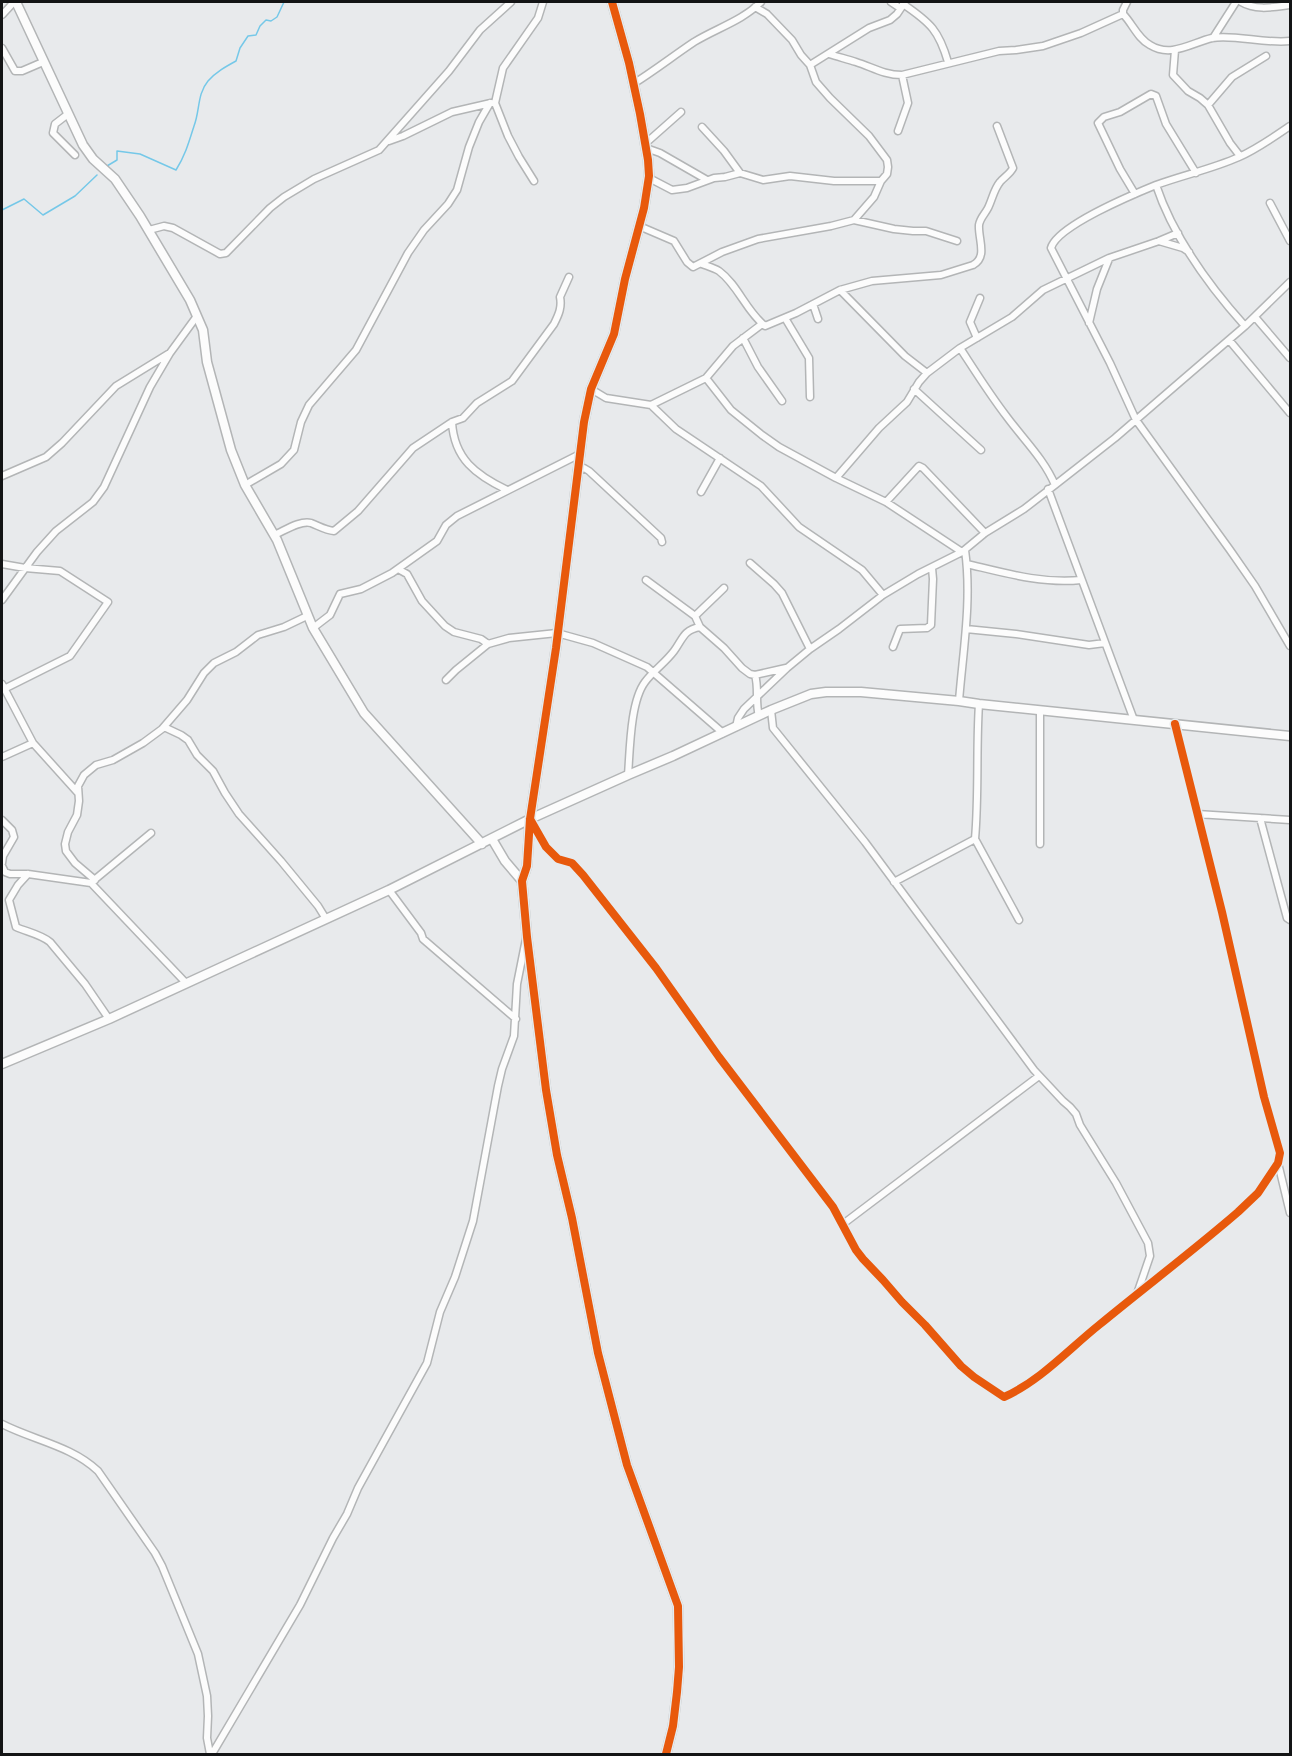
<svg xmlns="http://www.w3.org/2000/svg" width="1292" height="1756" font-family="'Nunito Sans',sans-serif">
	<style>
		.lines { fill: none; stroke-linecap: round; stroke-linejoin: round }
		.stream { stroke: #75c8e8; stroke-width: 1.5 }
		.street-casing { stroke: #b3b5b6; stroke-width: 9 }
		.secondary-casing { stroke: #b3b5b6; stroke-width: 11 }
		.street { stroke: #fcfcfc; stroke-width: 6 }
		.secondary { stroke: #fcfcfc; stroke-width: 8 }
		.cycleway-casing { stroke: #e6ebee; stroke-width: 11 }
		.cycleway { stroke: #e8590c; stroke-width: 8 }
	</style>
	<rect width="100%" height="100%" fill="#e8eaec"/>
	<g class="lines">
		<!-- stream -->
		<path class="stream" d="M 107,166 L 117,160 L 117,151 L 140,154 L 176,170 C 185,156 189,142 194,126 C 200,111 197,94 208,81 C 216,72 225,67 236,61 L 240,48 L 248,36 L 256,35 L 260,26 L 266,20 L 271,21 L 277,17 L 284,2
			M 2,210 L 24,199 L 43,215 L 75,196 L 97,175"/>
		<defs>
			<path id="street" d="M 891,2 L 900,8
				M 1241,2 C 1256,11 1274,7 1290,5
				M 903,4 C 931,23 939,31 948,62
				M 755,7 L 767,14 L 792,40 L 801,55 L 810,65 L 816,82 L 830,98 L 869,136 L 887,160 L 888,167 L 887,174 L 881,181 L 874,197 L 854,220
				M 1123,14 C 1132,23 1138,39 1150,45 C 1171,58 1191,43 1212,38 C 1234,34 1265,44 1290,41
				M 2,15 L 14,2
				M 1213,38 L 1236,2
				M 2,48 L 15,71 L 22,71 L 43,62
				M 1175,50 L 1173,75 L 1188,91 L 1200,98 L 1208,105 L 1230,143 L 1240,156
				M 829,54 C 838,57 847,59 856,62 C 872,67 884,75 902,75 L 999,51 L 1016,50 L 1043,46 L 1081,33 L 1123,14 L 1123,10 L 1127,2
				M 810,65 L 869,28 L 890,20 L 897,14 L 905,2
				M 633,84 C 654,71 673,56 694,42 C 717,28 742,21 761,2
				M 1208,105 L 1232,77 L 1266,56
				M 68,114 L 55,124 L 53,133 L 75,155
				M 1290,126 C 1274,137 1257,149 1239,157 C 1212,169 1183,175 1156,185 C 1134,194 1057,226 1051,248 L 1110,363 L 1136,420 L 1230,550 L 1255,586 L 1290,646
				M 702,127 L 724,151 L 740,173
				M 898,131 L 908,103 L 902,75
				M 389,141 L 403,136 L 452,112 L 491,103
				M 646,143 L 681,112
				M 646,148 L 660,153 L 707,180
				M 649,178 L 672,190 L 687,188 L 714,178 L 725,177 L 740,173 L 763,180 L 790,176 L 834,181 L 881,181
				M 534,181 L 519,157 L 508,136 L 495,103 L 503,68 L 538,18 L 543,2
				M 1156,185 C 1173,236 1210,287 1245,326
				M 1135,194 L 1120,169 L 1098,123 L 1104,117 L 1120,112 L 1151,94 L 1156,96 L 1166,124 L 1196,173
				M 1270,203 L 1290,241
				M 639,226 L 674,241 L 687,262 L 693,267 L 722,252 L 758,239 L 831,226 L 854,220 L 894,229 L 913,231 L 926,231 L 957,241
				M 149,230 L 164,226 L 173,228 L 220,254 L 226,253 L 270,208 L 284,197 L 314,179 L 379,150 L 449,71 L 480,30 L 511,2
				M 1159,241 L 1183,248 L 1189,252
				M 702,264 C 707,266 714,268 719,271 C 738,285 746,311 765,326 L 796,313 L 840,290 L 872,281 L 941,275 L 973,265 C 988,257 978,239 979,225 C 980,218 985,214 988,208 C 992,200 994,189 1000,182 C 1004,177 1010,174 1013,168 L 997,126
				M 840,290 L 905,356 L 927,373
				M 813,304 L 818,319
				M 1255,317 L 1290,358
				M 785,318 L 809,358 L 810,397
				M 1089,323 L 1097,289 L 1109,259
				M 743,338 L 758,367 L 782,401
				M 977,338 L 970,322 L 980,298
				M 1229,340 L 1290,413
				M 960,348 C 975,371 990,395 1007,417 C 1024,440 1044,459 1055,485
				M 706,378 L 731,410 L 762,435 L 779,447 L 836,478 L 886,502 L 962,552
				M 591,389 L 606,398 L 651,405 L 676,429 L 761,486 L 799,527 L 862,570 L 883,595
				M 914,389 L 981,450
				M 651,405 L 706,378 L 733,346 L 762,324
				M 452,422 C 454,459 476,475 507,490
				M 577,471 L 584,468 L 589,471 L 661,538 L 662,542
				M 2,476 L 46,457 L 62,443 L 116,386 L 168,354
				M 836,478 L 879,428 L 907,402 L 919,382 L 927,373 L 960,348 L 1012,317 L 1043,290 L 1109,258 L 1159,241 L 1178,233
				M 245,485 L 281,464 L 294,450 L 301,422 L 309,405 L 356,350 L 408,253 L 424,230 L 448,204 L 457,190 L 469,147 L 479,122 L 490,103
				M 1048,489 L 1134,720
				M 701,492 L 720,458
				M 886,502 L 919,466 L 923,468 L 985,533
				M 274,535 C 284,531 300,520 311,523 C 319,526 325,530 334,531 L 358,511 L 413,448 L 452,422 L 463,418 L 477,403 L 512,381 L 554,324 C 559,314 562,307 560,297 L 569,277
				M 750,563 L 774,584 L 782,593 L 810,649
				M 2,564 L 25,568 L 60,571 L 108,602 L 70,656 L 4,689
				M 967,564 C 1005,573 1042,584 1081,580
				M 398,569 L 407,574 L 422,601 L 445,626 L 454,632 L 481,639 L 488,644
				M 646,580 L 695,616 L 700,627 L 724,648 L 742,668 L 750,674 L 755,675 L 786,668
				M 2,600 L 37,552 L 56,531 L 93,502 L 104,487 L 150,387 L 170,353 L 197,316
				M 695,616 L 724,588
				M 313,628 L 330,615 L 340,594 L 361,589 L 392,573 L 437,541 L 446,525 L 457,516 L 580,454
				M 966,629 L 1016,634 L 1089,645 L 1105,643
				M 893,647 L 900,629 L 927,628 L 931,625 L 933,579 L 932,568
				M 755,675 C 759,688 755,702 759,716
				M 446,680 L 456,670 L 488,644 L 509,638 L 557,633 L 593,643 L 647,667 L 723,733
				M 2,684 L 33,743 L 78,793
				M 959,701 C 963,651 972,600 965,550
				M 771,710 L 773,728 L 865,842 L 1034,1070 L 1063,1101 L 1070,1107 L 1076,1114 L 1080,1125 L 1116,1183 L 1148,1243 L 1150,1256 L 1137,1294
				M 1040,711 L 1040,844
				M 164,727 L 181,735 L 188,740 L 197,755 L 213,771 L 225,793 L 239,814 L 281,861 L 318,906 L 326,919
				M 736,727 L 738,718 L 744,709 L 787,668 L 810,649 L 839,629 L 883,595 L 918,574 L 962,552 L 985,533 L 1024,509 L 1055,485 L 1115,438 L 1181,381 L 1245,326 L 1290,282
				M 2,757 L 33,743
				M 628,775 C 630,751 630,702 645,682 C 653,671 665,663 674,651 C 683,639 683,630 700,627
				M 1197,814 L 1290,820
				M 1260,818 L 1287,918 L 1290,920
				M 2,820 L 12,830 L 14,837 L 3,856 L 2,863
				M 530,820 L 546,847 L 558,859 L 572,863 L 583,875 L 656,968 L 719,1057 L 833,1207 L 856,1250 L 863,1259 L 883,1280 L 902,1302 L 925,1325 L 961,1366 L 974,1377 L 1004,1397 C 1040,1381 1069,1349 1099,1325 C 1145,1287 1193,1251 1238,1212 L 1258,1193 L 1278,1163 L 1280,1153 L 1264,1097 L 1222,912 L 1175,724
				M 975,839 L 1019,920
				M 2,866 L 5,872 L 10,874 L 28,874 L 91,883 L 186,983
				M 28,874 L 18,885 L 9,900 L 16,927 C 27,932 40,934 50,942 L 85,984 L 109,1019
				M 95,880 L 75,863 L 66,851 L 65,844 L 68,832 L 77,815 L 79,801 L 78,786 L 84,775 L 96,765 L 113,760 L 143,743 L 162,729 L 187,700 L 204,673 L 214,663 L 236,652 L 258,635 L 284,627 L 307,616
				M 93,881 L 151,833
				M 894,882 L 975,839 C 979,794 976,749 979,704
				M 389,890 L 421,933 L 423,939 L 516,1019
				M 1278,1163 L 1290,1213
				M 843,1224 L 1039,1076
				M 2,1424 C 33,1440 72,1446 98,1471 L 155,1553 L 162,1566 L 198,1654 L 207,1696 L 208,1716 L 207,1738 L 210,1754
				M 212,1754 L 300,1605 L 333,1538 L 347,1514 L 358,1488 L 427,1363 L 440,1312 L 455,1277 L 473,1221 L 498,1086 L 502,1069 L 514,1036 L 517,984 L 526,939"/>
			<path id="secondary" d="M 16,2 L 83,145 L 93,159 L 115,179 L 140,216 L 190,300 L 203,330 L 207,362 L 231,450 L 245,485 L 277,540 L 313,628 L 364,713 L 482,844
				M 612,2 L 629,63 L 640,114 L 648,160 L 649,176 L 644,208 L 625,279 L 614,334 L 591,389 L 584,422 L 556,648 L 530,819 L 527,866 L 522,881 L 527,937 L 546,1090 L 557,1155 L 572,1218 L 598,1353 L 627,1465 L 678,1606 L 679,1667 L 677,1692 L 673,1726 L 666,1754
				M 492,839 L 505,861 L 522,881
				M 2,1064 L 109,1019 L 389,890 L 530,819 L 628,775 L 673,756 L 771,710 L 811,694 L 826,692 L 861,692 L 959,701 L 979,704 L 1290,736"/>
		</defs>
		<!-- street casing -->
		<use href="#street" class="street-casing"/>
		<!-- secondary casing -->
		<use href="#secondary" class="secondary-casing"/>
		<!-- street -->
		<use href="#street" class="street"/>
		<!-- secondary -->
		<use href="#secondary" class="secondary"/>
		<defs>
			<path id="cycleway" d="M 612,2 L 629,63 L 640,114 L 648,160 L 649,176 L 644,208 L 625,279 L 614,334 L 591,389 L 584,422 L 556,648 L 530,819 L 527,866 L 522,881 L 527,937 L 546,1090 L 557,1155 L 572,1218 L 598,1353 L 627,1465 L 678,1606 L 679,1667 L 677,1692 L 673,1726 L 666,1754
				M 530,819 L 546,847 L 558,859 L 572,863 L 583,875 L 656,968 L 719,1057 L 833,1207 L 856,1250 L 863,1259 L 883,1280 L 902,1302 L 925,1325 L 961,1366 L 974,1377 L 1004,1397 C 1040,1381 1069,1349 1099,1325 C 1145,1287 1193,1251 1238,1212 L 1258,1193 L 1278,1163 L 1280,1153 L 1264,1097 L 1222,912 L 1175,724"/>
		</defs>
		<!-- cycleway casing -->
		<use href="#cycleway" class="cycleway-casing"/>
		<!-- cycleway -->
		<use href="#cycleway" class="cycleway"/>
	</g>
	<!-- border -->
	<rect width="1292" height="1756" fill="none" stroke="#131415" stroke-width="6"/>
</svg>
